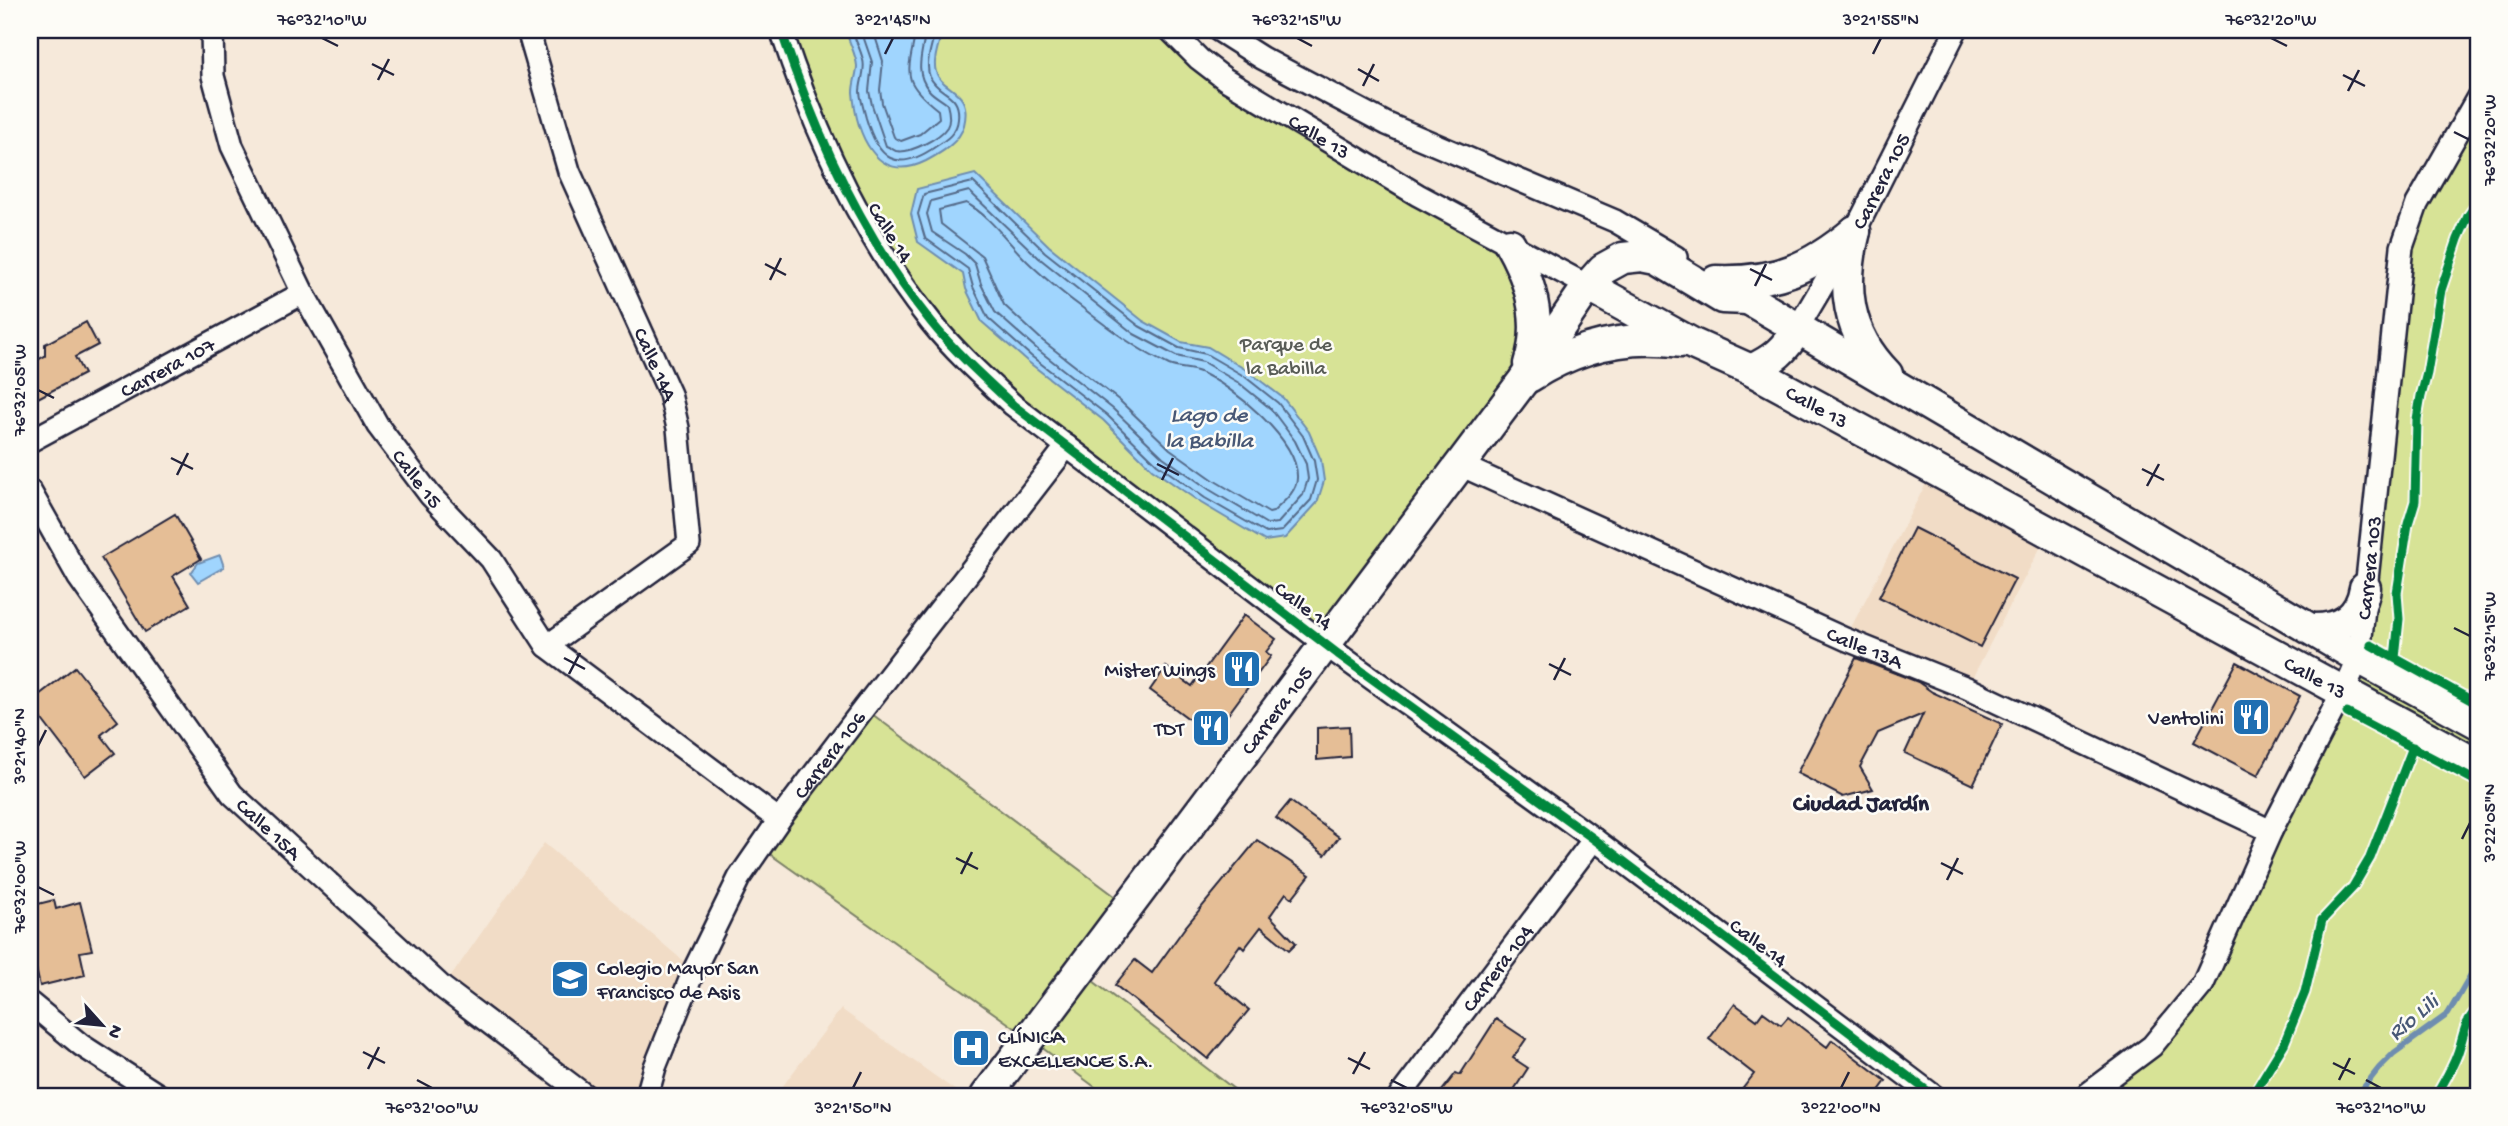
<svg xmlns="http://www.w3.org/2000/svg" width="2508" height="1126" font-family="'Gochi Hand',sans-serif">
	<style>
		.built { fill: #f1dcc6 }
		.green { fill: #d7e396; stroke: #7c8268; stroke-width: 2 }
		.water { fill: #a0d5fe; stroke: #6e8db0; stroke-width: 2 }
		.lines { fill: none; stroke-linecap: round; stroke-linejoin: round }
		.shore { stroke: #546a89; stroke-width: 2 }
		.stream { stroke: #6e8db0; stroke-width: 6 }
		.building { fill: #e5be96; stroke: #22223b; stroke-width: 2 }
		.street-casing { stroke: #22223b; stroke-width: 26 }
		.secondary-casing { stroke: #22223b; stroke-width: 35 }
		.street { stroke: #fdfcf7; stroke-width: 21 }
		.secondary { stroke: #fdfcf7; stroke-width: 30 }
		.cycleway-casing { stroke: #fdfcf7; stroke-width: 13 }
		.cycleway { stroke: #00873e; stroke-width: 9 }
		.ticks { fill: none; stroke: #22223b; stroke-width: 2.5 }
		.labels { text-anchor: middle; stroke-width: 5; stroke-linejoin: round; paint-order: stroke }
		.street-label { font-size: 21px; fill: #22223b; stroke: #fdfcf7 }
		.park-label { font-size: 21px; fill: #585c56; stroke: #fdfcf7 }
		.poi-label { font-size: 21px; fill: #22223b; stroke: #fdfcf7; text-anchor: end }
		.water-label { font-size: 23px; font-style: italic; fill: #485876; stroke: #fdfcf7 }
		.neighbourhood-label { font-size: 23px; font-weight: bold; fill: #22223b; stroke: #fdfcf7 }
		.neatline { fill: none; stroke: #22223b; stroke-width: 2.5 }
		.ticks-label { font-size: 18px; text-anchor: middle; fill: #22223b }
	</style>
	<rect width="100%" height="100%" fill="#f6e9da"/>
	<filter id="ink" filterUnits="userSpaceOnUse"><feTurbulence type="fractalNoise" baseFrequency=".0143" numOctaves="2"/><feDisplacementMap in="SourceGraphic" scale="14" xChannelSelector="R" yChannelSelector="G"/><feConvolveMatrix kernelMatrix="1 2 1 2 8 2 1 2 1" color-interpolation-filters="sRGB"/></filter>
	<g filter="url(#ink)">
		<!-- built -->
		<path class="built" d="M 1933,470 L 2048,533 L 1967,688 L 1845,639 Z
			M 544,843 L 694,970 L 647,1096 L 586,1096 L 443,988 Z
			M 841,1009 L 963,1096 L 786,1096 L 779,1091 Z"/>
		<!-- green -->
		<path class="green" d="M 781,30 L 1170,30 L 1199,59 L 1510,244 L 1532,354 L 1326,644 L 1067,446 L 905,287 Z
			M 2478,97 L 2478,1096 L 2085,1096 L 2203,984 L 2344,693 L 2402,247 Z
			M 864,708 L 1128,906 L 1080,971 L 1243,1096 L 1107,1096 L 1029,1038 L 760,847 Z"/>
		<!-- water -->
		<path class="water" d="M 846,30 L 942,30 C 940,42 932,60 936,72 C 942,91 973,89 964,125 C 960,142 941,153 926,161 C 876,186 856,133 853,92 C 853,83 857,74 857,66 C 856,54 848,41 846,30 Z
			M 975,174 L 1049,246 L 1143,321 L 1181,342 L 1208,347 L 1248,371 L 1283,398 L 1309,432 L 1321,460 L 1324,481 L 1317,503 L 1285,538 L 1265,541 L 1201,503 L 1152,469 L 1103,420 L 1027,361 L 982,322 L 966,289 L 963,274 L 918,242 L 911,214 L 917,189 Z
			M 220,555 L 224,567 L 198,582 L 191,573 L 198,563 Z"/>
		<g class="lines">
			<!-- shore -->
			<path class="shore" d="M 852,30 C 855,40 861,50 863,60 C 866,70 860,82 860,92 C 861,101 864,110 866,118 C 878,159 896,174 935,147 C 946,140 957,133 958,119 C 961,92 939,96 930,77 C 924,63 933,44 935,30
				M 861,30 L 872,62 L 869,91 L 872,105 L 886,146 C 889,147 894,150 896,151 C 910,154 940,138 947,127 C 951,120 949,111 947,104 C 941,99 934,96 929,90 C 913,72 923,51 926,30
				M 873,30 L 883,61 L 880,90 L 882,103 L 894,137 L 901,141 L 920,134 L 939,118 L 938,110 C 900,80 908,74 916,30
				M 973,182 L 1045,252 L 1139,326 L 1179,348 L 1206,354 L 1244,376 L 1278,403 L 1303,436 L 1314,461 L 1317,480 L 1311,500 L 1282,531 L 1266,533 L 1205,498 L 1157,464 L 1107,415 L 1031,356 L 988,318 L 973,287 L 968,269 L 925,238 L 918,214 L 924,194 Z
				M 969,191 L 1039,258 L 1134,334 L 1176,356 L 1203,362 L 1239,383 L 1271,409 L 1295,441 L 1306,464 L 1308,479 L 1303,495 L 1278,523 L 1267,524 L 1210,490 L 1163,457 L 1113,409 L 1037,349 L 995,312 L 981,284 L 975,264 L 965,254 L 932,232 L 927,214 L 931,201 Z
				M 966,203 C 991,216 1010,246 1031,265 C 1048,281 1066,296 1084,309 C 1111,330 1138,350 1169,365 C 1179,369 1190,368 1200,372 C 1232,386 1299,440 1297,478 C 1297,492 1282,503 1273,512 L 1269,513 L 1215,481 L 1170,449 L 1120,401 L 1043,341 L 1004,305 L 982,256 L 941,224 L 939,210 Z"/>
			<!-- stream -->
			<path class="stream" d="M 2357,1096 L 2379,1068 L 2394,1053 L 2448,1014 L 2473,971 L 2478,955"/>
		</g>
		<!-- building -->
		<path class="building" d="M 86,322 L 98,345 L 75,357 L 84,374 L 30,402 L 30,364 L 45,356 L 45,344 Z
			M 175,514 L 201,559 L 173,576 L 190,605 L 145,632 L 101,558 Z
			M 1914,528 L 2015,579 L 1980,647 L 1879,597 Z
			M 1244,615 L 1276,639 L 1266,652 L 1271,656 L 1212,736 L 1150,690 L 1166,667 L 1192,686 Z
			M 1856,658 L 1918,682 L 1932,692 L 2002,724 L 1973,785 L 1905,753 L 1923,714 L 1878,733 L 1860,767 L 1873,789 L 1843,797 L 1797,773 Z
			M 2237,662 L 2300,696 L 2258,776 L 2194,742 Z
			M 75,667 L 118,721 L 101,735 L 115,753 L 85,776 L 30,704 L 30,702 Z
			M 1349,726 L 1350,757 L 1317,760 L 1317,728 Z
			M 1290,801 L 1339,837 L 1325,855 L 1276,818 Z
			M 1257,840 L 1310,875 L 1292,898 L 1286,893 L 1270,916 L 1296,943 L 1289,950 L 1261,927 L 1244,949 L 1240,945 L 1214,981 L 1249,1010 L 1208,1059 L 1115,985 L 1135,960 L 1152,973 L 1186,926 Z
			M 54,900 L 56,909 L 80,902 L 92,950 L 80,952 L 85,975 L 40,986 L 33,955 L 30,956 L 30,906 Z
			M 1735,1004 L 1757,1020 L 1763,1012 L 1781,1025 L 1788,1017 L 1827,1047 L 1832,1040 L 1886,1081 L 1875,1096 L 1737,1096 L 1754,1074 L 1709,1039 Z
			M 1496,1019 L 1526,1039 L 1513,1058 L 1528,1068 L 1510,1096 L 1438,1096 L 1456,1073 L 1460,1075 Z"/>
		<g class="lines">
			<defs>
				<g id="street">
					<path id="s1" d="M 212,30 L 213,76 L 232,146 L 303,293 L 378,426 L 430,495 L 491,559 L 547,646 L 779,820"/>
					<path id="s2" d="M 528,30 L 569,171 L 670,394 L 678,428 L 689,544 L 547,646"/>
					<path d="M 781,30 C 815,133 862,236 931,322 C 955,352 984,378 1013,405 L 1338,654 L 1594,839 L 1934,1096"/>
					<path id="s3" d="M 1170,30 L 1199,59 L 1225,79 L 1418,195 L 1588,286"/>
					<path d="M 1218,30 L 1262,58 L 1387,124 L 1615,221 L 1676,257"/>
					<path id="s4" d="M 1797,329 L 1855,231 L 1956,30"/>
					<path id="s5" d="M 30,441 L 303,293"/>
					<path id="s6" d="M 1460,465 L 1845,639 L 1967,688 L 2271,831"/>
					<path id="s7" d="M 30,491 L 79,578 L 232,794 L 443,988 L 586,1096"/>
					<path d="M 30,1003 L 81,1045 L 160,1096"/>
					<path id="s8" d="M 647,1096 L 655,1067 L 694,970 L 739,878 L 779,820 L 864,708 L 1067,446"/>
					<path id="s9" d="M 1400,1096 L 1594,839"/>
					<path id="s10" d="M 2085,1096 L 2152,1046 L 2203,984 L 2271,831 L 2351,675 L 2359,656 L 2402,247 L 2417,204 L 2478,97"/>
				</g>
				<g id="secondary">
					<path d="M 1855,231 C 1841,285 1846,333 1887,374"/>
					<path d="M 1510,244 C 1531,281 1543,322 1529,364"/>
					<path d="M 1716,281 C 1775,283 1810,269 1855,231"/>
					<path id="s11" d="M 1588,286 L 1693,344 L 1751,370 L 2478,765"/>
					<path d="M 1731,289 L 2368,663 L 2478,723"/>
					<path d="M 1751,370 C 1773,360 1785,350 1797,329"/>
					<path d="M 1529,377 C 1575,347 1626,334 1681,342"/>
					<path d="M 2311,629 C 2340,630 2360,618 2365,588"/>
					<path id="s12" d="M 986,1096 L 1523,381 L 1588,286 L 1603,269 L 1623,258 L 1642,256 L 1657,259 L 1722,298 L 1748,299"/>
				</g>
			</defs>
			<!-- street casing -->
			<use href="#street" class="street-casing"/>
			<!-- secondary casing -->
			<use href="#secondary" class="secondary-casing"/>
			<!-- street -->
			<use href="#street" class="street"/>
			<!-- secondary -->
			<use href="#secondary" class="secondary"/>
			<defs>
				<path id="cycleway" d="M 781,30 C 815,133 862,236 931,322 C 955,352 984,378 1013,405 L 1338,654 L 1594,839 L 1934,1096
					M 2371,645 L 2478,704
					M 2395,658 L 2399,619 L 2397,593 L 2408,524 L 2415,501 L 2417,419 L 2421,396 L 2427,373 L 2441,290 L 2458,239 L 2468,216 L 2478,202
					M 2347,713 L 2478,782
					M 2252,1096 L 2284,1044 L 2305,992 L 2322,920 L 2353,887 L 2370,858 L 2413,747
					M 2436,1096 C 2443,1083 2452,1069 2457,1055 C 2464,1037 2463,1022 2478,1009"/>
			</defs>
			<!-- cycleway casing -->
			<use href="#cycleway" class="cycleway-casing"/>
			<!-- cycleway -->
			<use href="#cycleway" class="cycleway"/>
		</g>
	</g>
	<!-- ticks -->
	<path class="ticks" d="M 322,38 L 338,46M 1297,38 L 1312,46M 2271,38 L 2287,46M 885,54 L 893,38M 1873,54 L 1881,38M 372,64 L 394,75M 1358,69 L 1379,81M 2343,75 L 2365,86M 378,80 L 389,59M 1363,86 L 1374,64M 2348,91 L 2359,70M 2454,132 L 2470,140M 765,264 L 786,275M 1750,269 L 1772,280M 770,280 L 781,258M 1755,286 L 1766,264M 38,390 L 54,398M 171,458 L 193,469M 1157,464 L 1179,475M 2142,469 L 2164,480M 177,475 L 188,453M 1162,480 L 1173,458M 2147,486 L 2159,464M 2454,628 L 2470,636M 564,658 L 585,669M 1549,664 L 1571,675M 569,674 L 580,653M 1554,680 L 1565,658M 38,746 L 46,730M 2462,839 L 2470,823M 956,858 L 978,869M 1941,863 L 1963,874M 961,874 L 972,852M 1947,880 L 1958,858M 38,887 L 54,895M 363,1052 L 385,1063M 1348,1058 L 1370,1069M 2333,1063 L 2355,1074M 368,1069 L 379,1047M 1353,1074 L 1365,1052M 417,1080 L 432,1088M 1391,1080 L 1407,1088M 2339,1080 L 2350,1058M 2366,1080 L 2381,1088M 853,1088 L 861,1072M 1841,1088 L 1849,1072"/>
	<!-- icons -->
	<defs>
		<symbol id="restaurant-square" viewBox="-11 -11 22 22"><rect x="-9" y="-9" width="18" height="18" rx="4" fill="#1f6fb2" stroke="#fdfcf7"/><path d="M-5-6h1v4h1v-4h1v4h1v-4h1v5L-1.5 .5V6h-2V.5L-5-1ZM5-6V6H3V1.5H1.5Q1.5-4 5-6Z" fill="#fff"/></symbol>
		<symbol id="university-square" viewBox="-11 -11 22 22"><rect x="-9" y="-9" width="18" height="18" rx="4" fill="#1f6fb2" stroke="#fdfcf7"/><path d="M0-5L7-2L0 1L-7-2ZM-4 1L0 2.5L4 1V4Q0 6-4 4Z" fill="#fff"/></symbol>
		<symbol id="hospital-square" viewBox="-11 -11 22 22"><rect x="-9" y="-9" width="18" height="18" rx="4" fill="#1f6fb2" stroke="#fdfcf7"/><path d="M-5-5h3v3.5h4V-5h3V5h-3V1.5h-4V5h-3Z" fill="#fff"/></symbol>
	</defs>
	<g fill-rule="evenodd">
		<use href="#restaurant-square" x="1220" y="647" width="44" height="44"/>
		<use href="#restaurant-square" x="2229" y="695" width="44" height="44"/>
		<use href="#restaurant-square" x="1189" y="706" width="44" height="44"/>
		<use href="#university-square" x="548" y="957" width="44" height="44"/>
		<use href="#hospital-square" x="949" y="1026" width="44" height="44"/>
	</g>
	<g class="labels">
		<!-- street labels -->
		<g class="street-label">
			<text dy="7" stroke="none"><textPath href="#s3" startOffset="184">Calle 13</textPath></text>
			<text dy="7" stroke="none"><textPath href="#s4" startOffset="170">Carrera 105</textPath></text>
			<text transform="translate(891 232) rotate(58)" y="7">Calle 14</text>
			<text dy="7" stroke="none"><textPath href="#s2" startOffset="359">Calle 14A</textPath></text>
			<text dy="7" stroke="none"><textPath href="#s5" startOffset="156">Carrera 107</textPath></text>
			<text dy="7" stroke="none"><textPath href="#s11" startOffset="259">Calle 13</textPath></text>
			<text dy="7" stroke="none"><textPath href="#s1" startOffset="500">Calle 15</textPath></text>
			<text dy="7" stroke="none"><textPath href="#s10" startOffset="616">Carrera 103</textPath></text>
			<text transform="translate(1304 605) rotate(37)" y="7">Calle 14</text>
			<text dy="7" stroke="none"><textPath href="#s6" startOffset="444">Calle 13A</textPath></text>
			<text dy="7" stroke="none"><textPath href="#s11" startOffset="826">Calle 13</textPath></text>
			<text dy="7" stroke="none"><textPath href="#s12" startOffset="483">Carrera 105</textPath></text>
			<text dy="7" stroke="none"><textPath href="#s8" startOffset="390">Carrera 106</textPath></text>
			<text dy="7" stroke="none"><textPath href="#s7" startOffset="415">Calle 15A</textPath></text>
			<text transform="translate(1759 942) rotate(37)" y="7">Calle 14</text>
			<text dy="7" stroke="none"><textPath href="#s9" startOffset="161">Carrera 104</textPath></text>
		</g>
		<!-- park labels -->
		<g class="park-label">
			<text x="1286" y="350">Parque de<tspan x="1286" dy="24">la Babilla</tspan></text>
		</g>
		<!-- poi labels -->
		<g class="poi-label">
			<text x="1215" y="676">Mister Wings</text>
			<text x="2224" y="724">Ventolini</text>
			<text x="1184" y="735">TDT</text>
			<text x="597" y="974" text-anchor="start">Colegio Mayor San<tspan x="597" dy="24">Francisco de Asis</tspan></text>
			<text x="998" y="1043" text-anchor="start">CLÍNICA<tspan x="998" dy="24">EXCELLENCE S.A.</tspan></text>
		</g>
		<!-- water labels -->
		<g class="water-label">
			<text x="1209" y="421">Lago de<tspan x="1209" dy="26">la Babilla</tspan></text>
			<text transform="translate(2412 1016) rotate(-40)" y="8">Río Lili</text>
		</g>
		<!-- neighbourhood labels -->
		<g class="neighbourhood-label">
			<text x="1861" y="810">Ciudad Jardín</text>
		</g>
	</g>
	<!-- margin -->
	<rect width="2508" height="1126" fill="none" stroke="#fdfcf7" stroke-width="77"/>
	<!-- north arrow -->
	<g transform="translate(102 1025) rotate(117)" stroke="#fdfcf7" stroke-width="5" paint-order="stroke">
	<path d="M0-5L12 26L0 18L-12 26Z" fill="#22223b"/>
	<text y="-10" font-size="19" font-weight="bold" text-anchor="middle" fill="#22223b">N</text>
	</g>
	<rect x="38" y="38" width="2432" height="1050" class="neatline"/>
	<g class="ticks-label">
		<text x="322" y="25">76°32'10"W</text>
		<text x="893" y="25">3°21'45"N</text>
		<text x="1297" y="25">76°32'15"W</text>
		<text x="1881" y="25">3°21'55"N</text>
		<text x="2271" y="25">76°32'20"W</text>
		<text transform="translate(2489 140) rotate(-90)" y="6">76°32'20"W</text>
		<text transform="translate(19 390) rotate(-90)" y="6">76°32'05"W</text>
		<text transform="translate(2489 636) rotate(-90)" y="6">76°32'15"W</text>
		<text transform="translate(19 746) rotate(-90)" y="6">3°21'40"N</text>
		<text transform="translate(2489 823) rotate(-90)" y="6">3°22'05"N</text>
		<text transform="translate(19 887) rotate(-90)" y="6">76°32'00"W</text>
		<text x="432" y="1113">76°32'00"W</text>
		<text x="853" y="1113">3°21'50"N</text>
		<text x="1407" y="1113">76°32'05"W</text>
		<text x="1841" y="1113">3°22'00"N</text>
		<text x="2381" y="1113">76°32'10"W</text>
	</g>
</svg>
